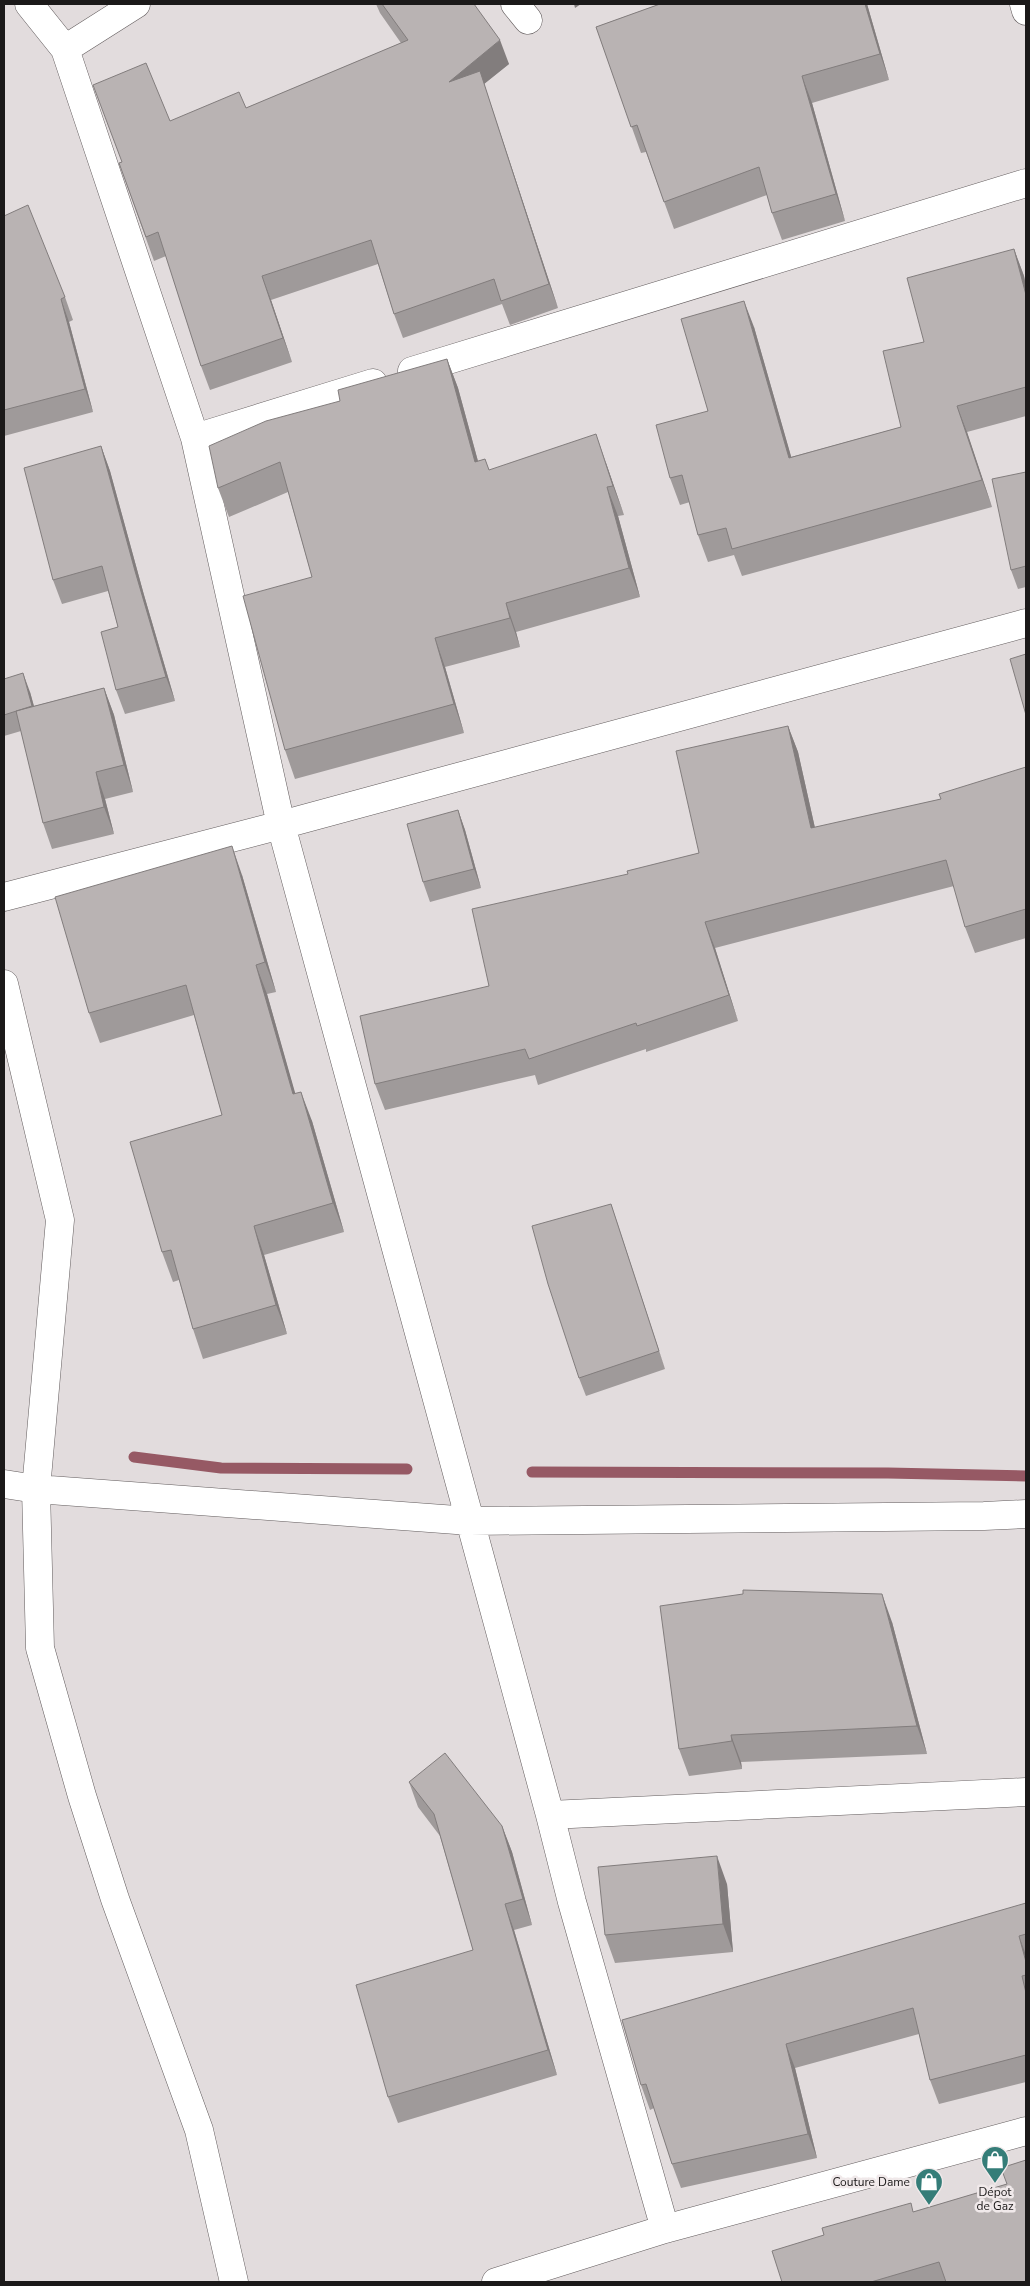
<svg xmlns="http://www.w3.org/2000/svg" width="1030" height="2286" font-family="'Nunito Sans',sans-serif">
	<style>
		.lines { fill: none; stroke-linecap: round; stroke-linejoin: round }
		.stream { stroke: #965964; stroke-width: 11 }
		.street-casing { stroke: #625c5d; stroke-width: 29 }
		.street { stroke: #fff; stroke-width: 28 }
		.wall { fill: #9f9a9a }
		.shaded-wall { fill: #827d7d }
		.building { fill: #b9b3b3; stroke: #827d7d }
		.labels { text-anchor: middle; stroke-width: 5; stroke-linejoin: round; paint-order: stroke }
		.poi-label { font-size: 12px; fill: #1b1919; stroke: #f0e9ea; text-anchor: end }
	</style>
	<rect width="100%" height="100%" fill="#e2dcdd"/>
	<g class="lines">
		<!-- stream -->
		<path class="stream" d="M 134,1457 L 221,1468 L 407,1469
			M 532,1472 L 888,1473 L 1026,1476"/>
		<defs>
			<path id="street" d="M 29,4 L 65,49 L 195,438 L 281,825 L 550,1815 L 572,1902 L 665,2229
				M 515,4 L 528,20
				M 1024,4 L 1026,11
				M 65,49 L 136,4
				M 412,371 L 1026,183
				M 195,438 L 373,383
				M 4,897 L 281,825 L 1026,623
				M 4,984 L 60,1220 L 36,1489 L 40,1648 L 82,1796 L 115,1899 L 199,2130 L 234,2282
				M 4,1484 L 36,1489 L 470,1521 L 984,1516 L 1026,1514
				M 550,1815 L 1026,1792
				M 496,2282 L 665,2229 L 1026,2131"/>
		</defs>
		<!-- street casing -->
		<use href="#street" class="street-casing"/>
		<!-- street -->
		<use href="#street" class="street"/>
	</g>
	<!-- wall -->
	<path class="wall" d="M 376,4 L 474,4 L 509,64 L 484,84 L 558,308 L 510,325 L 502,304 L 403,338 L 394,314 L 378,264 L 271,300 L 292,362 L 210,390 L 201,366 L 166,256 L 154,261 L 119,163 L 122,162 L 170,121 L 246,108 L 401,43 L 380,13 Z
		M 660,4 L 867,4 L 889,80 L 812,103 L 845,221 L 782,240 L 772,213 L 767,195 L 674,229 L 646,152 L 641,153 L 596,27 Z
		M 4,216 L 65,297 L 73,320 L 69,322 L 93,412 L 4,436 Z
		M 1014,249 L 1024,276 L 1026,286 L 1026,416 L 967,432 L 992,507 L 742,576 L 734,555 L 708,562 L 698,535 L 690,502 L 680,505 L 670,478 L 754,327 L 791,457 L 901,427 L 924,342 Z
		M 447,359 L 458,388 L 478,461 L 485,459 L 489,470 L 606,463 L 624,515 L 618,516 L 640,597 L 516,632 L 520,647 L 445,667 L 464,733 L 295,779 L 285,750 L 312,577 L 288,492 L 229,517 L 218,488 L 340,401 Z
		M 101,446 L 110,471 L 144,595 L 175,701 L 125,714 L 116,690 L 118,627 L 108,591 L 62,604 L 53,580 Z
		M 1026,472 L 1026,587 L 1018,589 L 1011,570 Z
		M 4,679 L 30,692 L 34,706 L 104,688 L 114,715 L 133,792 L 105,799 L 114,834 L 52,849 L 43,823 L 21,731 L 4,736 Z
		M 788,726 L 798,752 L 815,828 L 941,799 L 1026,767 L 1026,938 L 975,953 L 965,927 L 954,886 L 715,948 L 738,1021 L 646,1052 L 646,1049 L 538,1085 L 535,1075 L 385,1110 L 375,1084 L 489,986 L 628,874 L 699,853 Z
		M 458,810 L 465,830 L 481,888 L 430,902 L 423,882 Z
		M 242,875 L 276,992 L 267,994 L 295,1094 L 312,1121 L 344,1232 L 264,1255 L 287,1334 L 203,1359 L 193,1329 L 179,1280 L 173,1282 L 162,1252 L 222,1115 L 194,1015 L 100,1043 L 89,1013 Z
		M 611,1204 L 665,1369 L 586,1396 L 579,1378 Z
		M 892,1622 L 927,1754 L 741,1762 L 742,1769 L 689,1776 L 679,1749 Z
		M 409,1782 L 502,1826 L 512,1852 L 532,1925 L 514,1930 L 557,2075 L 398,2123 L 388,2097 L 473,1950 L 440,1836 L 418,1807 Z
		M 727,1884 L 733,1952 L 615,1963 L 605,1935 Z
		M 1026,1903 L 1026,2082 L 939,2104 L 930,2080 L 919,2034 L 795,2068 L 817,2158 L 681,2188 L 672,2164 L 654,2108 L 650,2110 L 641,2085 Z
		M 1007,2184 L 1026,2282 L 782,2282 L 914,2212 Z"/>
	<!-- shaded-wall -->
	<path class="shaded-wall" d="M 574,4 L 581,4 L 575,8 Z
		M 865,4 L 867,4 L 889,80 L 880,54 Z
		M 500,40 L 509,64 L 484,84 L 558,308 L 549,284 L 449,82 Z
		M 802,76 L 812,103 L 845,221 L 836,194 Z
		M 1014,249 L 1024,276 L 1026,286 L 1026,295 Z
		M 262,276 L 271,300 L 292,362 L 283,338 Z
		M 61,299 L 69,322 L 93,412 L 85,389 Z
		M 744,301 L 754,327 L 799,484 L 789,458 Z
		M 447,359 L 458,388 L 486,491 L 475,462 Z
		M 957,406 L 967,432 L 992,507 L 982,480 Z
		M 596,434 L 606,463 L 624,515 L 613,486 Z
		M 101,446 L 110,471 L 144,595 L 175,701 L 166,677 L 135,571 Z
		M 607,487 L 618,516 L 640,597 L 629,568 Z
		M 506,603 L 516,632 L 520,647 L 510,618 Z
		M 435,638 L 445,667 L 464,733 L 454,704 Z
		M 23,673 L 30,692 L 39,725 L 32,706 Z
		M 104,688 L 114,715 L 133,792 L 124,765 Z
		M 788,726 L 798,752 L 821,855 L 811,828 Z
		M 96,772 L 105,799 L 114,834 L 104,807 Z
		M 458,810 L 465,830 L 481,888 L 474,869 Z
		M 232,846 L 242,875 L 276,992 L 265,962 Z
		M 705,922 L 715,948 L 738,1021 L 729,995 Z
		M 256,965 L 267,994 L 304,1124 L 293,1094 Z
		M 301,1092 L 312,1121 L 344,1232 L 333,1203 Z
		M 611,1204 L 617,1222 L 665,1369 L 659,1351 Z
		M 254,1226 L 264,1255 L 287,1334 L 276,1305 Z
		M 882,1594 L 892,1622 L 927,1754 L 917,1726 Z
		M 731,1735 L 741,1762 L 742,1769 L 732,1741 Z
		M 502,1826 L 512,1852 L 532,1925 L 523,1899 Z
		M 717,1856 L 727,1884 L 733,1952 L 723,1924 Z
		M 505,1904 L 514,1930 L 557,2075 L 548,2050 Z
		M 1019,1936 L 1026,1955 L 1026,1962 Z
		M 786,2044 L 795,2068 L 817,2158 L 808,2134 Z"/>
	<!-- building -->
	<path class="building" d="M 382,4 L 474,4 L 500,40 L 449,82 L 480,71 L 549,284 L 501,301 L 494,279 L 394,314 L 371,240 L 262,276 L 283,338 L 201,366 L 158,232 L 146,237 L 119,163 L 122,162 L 93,85 L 146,63 L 170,121 L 239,92 L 246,108 L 408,40 Z
		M 660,4 L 865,4 L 880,54 L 802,76 L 836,194 L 772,213 L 759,167 L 664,202 L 637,125 L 631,127 L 596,27 Z
		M 28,205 L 65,297 L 61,299 L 85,389 L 4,410 L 4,216 Z
		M 1014,249 L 1026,295 L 1026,387 L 957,406 L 982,480 L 732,549 L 726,528 L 698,535 L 682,475 L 670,478 L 656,425 L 708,411 L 681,319 L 744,301 L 789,458 L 901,427 L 883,351 L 924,342 L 907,278 Z
		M 447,359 L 475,462 L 485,459 L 489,470 L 596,434 L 613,486 L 607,487 L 629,568 L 506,603 L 510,618 L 435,638 L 454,704 L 285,750 L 243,596 L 312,577 L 280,462 L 218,488 L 209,446 L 266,421 L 340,401 L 338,390 Z
		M 101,446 L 135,571 L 166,677 L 116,690 L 101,632 L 118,627 L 102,566 L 53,580 L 24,468 Z
		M 1026,472 L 1026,566 L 1011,570 L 992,479 Z
		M 1026,654 L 1026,715 L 1010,659 Z
		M 23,673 L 32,706 L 4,715 L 4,679 Z
		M 104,688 L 124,765 L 96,772 L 104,807 L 43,823 L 16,711 Z
		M 788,726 L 811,828 L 941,799 L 939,794 L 1026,767 L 1026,909 L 965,927 L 946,860 L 705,922 L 729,995 L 637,1026 L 636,1023 L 529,1059 L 525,1049 L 375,1084 L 360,1016 L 489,986 L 472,909 L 628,874 L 627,871 L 699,853 L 676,751 Z
		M 458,810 L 474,869 L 423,882 L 407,824 Z
		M 232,846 L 265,962 L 256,965 L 293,1094 L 301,1092 L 333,1203 L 254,1226 L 276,1305 L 193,1329 L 171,1250 L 162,1252 L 130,1142 L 222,1115 L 186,985 L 89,1013 L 55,897 Z
		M 611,1204 L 659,1351 L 579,1378 L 548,1284 L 532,1226 Z
		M 743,1590 L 882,1594 L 917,1726 L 731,1735 L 732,1741 L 679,1749 L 660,1606 L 743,1594 Z
		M 445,1753 L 502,1826 L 523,1899 L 505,1904 L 548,2050 L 388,2097 L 356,1985 L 473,1950 L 434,1814 L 409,1782 Z
		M 717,1856 L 723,1924 L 605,1935 L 598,1867 Z
		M 1026,1903 L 1026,1934 L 1019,1936 L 1026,1962 L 1026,1975 L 1022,1976 L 1026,1993 L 1026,2055 L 930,2080 L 913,2008 L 786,2044 L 808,2134 L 672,2164 L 646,2084 L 641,2085 L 622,2020 Z
		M 1026,2160 L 1026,2282 L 946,2282 L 939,2262 L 871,2282 L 782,2282 L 772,2251 L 824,2235 L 822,2228 L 911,2203 L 913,2212 L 1007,2184 L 1001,2168 Z"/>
	<!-- icons -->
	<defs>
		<symbol id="shop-pin" viewBox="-11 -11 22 30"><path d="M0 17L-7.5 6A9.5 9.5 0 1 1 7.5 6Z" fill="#357d78" stroke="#f0e9ea"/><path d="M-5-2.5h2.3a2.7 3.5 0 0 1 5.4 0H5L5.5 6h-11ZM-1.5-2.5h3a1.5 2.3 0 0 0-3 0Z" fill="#fff"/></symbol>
	</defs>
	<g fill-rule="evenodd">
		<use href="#shop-pin" x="979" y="2144" width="32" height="43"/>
		<use href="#shop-pin" x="913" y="2166" width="32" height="43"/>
	</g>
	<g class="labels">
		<!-- poi labels -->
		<g class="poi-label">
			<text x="910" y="2186">Couture Dame</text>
			<text x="995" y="2196" text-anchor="middle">Dépot<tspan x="995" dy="14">de Gaz</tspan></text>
		</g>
	</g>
	<!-- border -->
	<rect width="1030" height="2286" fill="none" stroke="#1b1919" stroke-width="10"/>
</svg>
